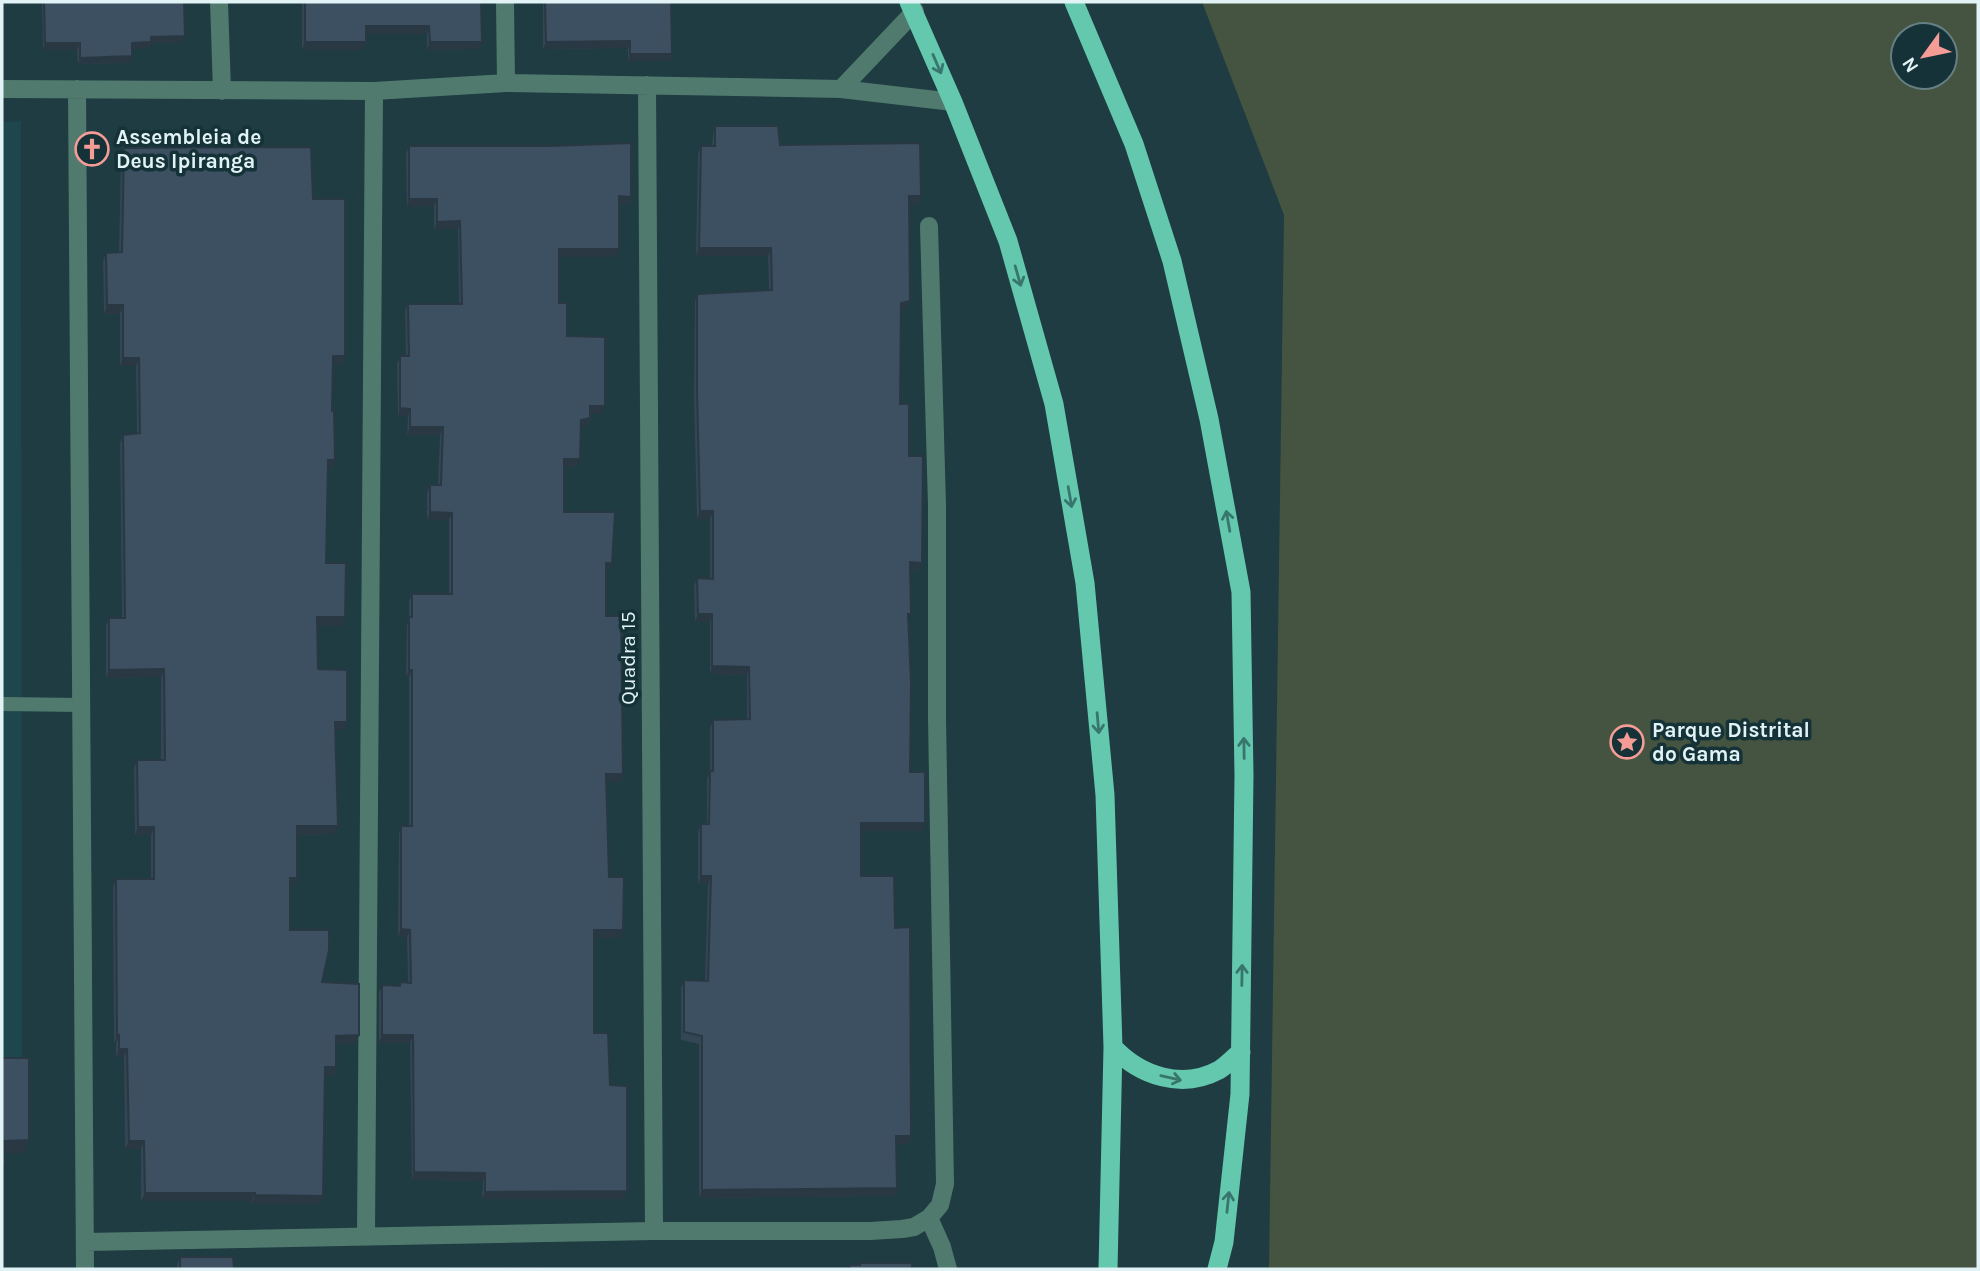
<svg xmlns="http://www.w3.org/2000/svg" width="1980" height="1271" font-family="Karla,sans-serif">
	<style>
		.built { fill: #1e474d }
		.green { fill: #455441; fill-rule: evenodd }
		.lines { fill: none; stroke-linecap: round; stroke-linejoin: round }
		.service { stroke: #517a6e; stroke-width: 14 }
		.minor { stroke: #517a6e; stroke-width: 18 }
		.trunk { stroke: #64c8ae; stroke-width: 19 }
		.wall { fill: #344553 }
		.shaded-wall { fill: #2a3844 }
		.building { fill: #3c5061; stroke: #2a3844; stroke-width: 2 }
		.oneway { stroke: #38766d }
		.labels { text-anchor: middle; stroke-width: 7; stroke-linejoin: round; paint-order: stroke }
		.poi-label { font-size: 21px; font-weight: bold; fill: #e2f3f6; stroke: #143237; text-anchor: start }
		.street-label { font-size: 21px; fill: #e2f3f6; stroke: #143237 }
	</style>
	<rect width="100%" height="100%" fill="#1e3c41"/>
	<!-- built -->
	<path class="built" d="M 21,121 L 22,1060 L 2,1060 L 2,122 Z"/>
	<!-- green -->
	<path class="green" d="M 1202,2 L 1978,2 L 1978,1269 L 1269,1269 L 1284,215 ZM 1903,35 L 1945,35 L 1945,77 L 1903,77 Z"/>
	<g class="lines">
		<!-- service -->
		<path class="service" d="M 2,704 L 81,705"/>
		<!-- minor -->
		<path class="minor" d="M 219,2 L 222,91
			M 505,2 L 506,83
			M 647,85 L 654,1231
			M 2,89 L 374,91 L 506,83 L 841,89 L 953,102
			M 77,89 L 85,1269
			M 841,89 L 915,11
			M 929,1218 L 942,1247 L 948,1269
			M 366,1236 L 374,91
			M 85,1242 L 654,1231 L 870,1231 L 902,1229 L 914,1227 L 929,1218 L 940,1205 L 945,1184 L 937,718 L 937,505 L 929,226"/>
		<!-- trunk -->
		<path class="trunk" d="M 909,2 L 953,102 L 1008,241 L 1054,404 L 1085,583 L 1105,795 L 1113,1047 L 1108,1269
			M 1074,2 L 1134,144 L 1172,261 L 1209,419 L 1241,592 L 1244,775 L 1240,1094 L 1224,1242 L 1217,1269
			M 1113,1047 C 1140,1076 1182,1090 1219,1070 C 1227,1065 1234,1057 1241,1052"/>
	</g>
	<!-- wall -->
	<path class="wall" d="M 42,2 L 184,2 L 182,43 L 151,43 L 149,49 L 132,49 L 130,63 L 78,64 L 77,50 L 43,50 Z
		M 302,2 L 481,2 L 482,42 L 479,49 L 427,50 L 427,34 L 366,34 L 366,42 L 363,50 L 302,50 Z
		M 543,2 L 671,2 L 672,54 L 670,61 L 628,61 L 628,48 L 543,49 Z
		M 715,126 L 780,145 L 918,204 L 909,204 L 907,309 L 900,310 L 900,404 L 909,456 L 919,571 L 910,570 L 908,621 L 910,772 L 922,831 L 861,831 L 861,876 L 895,928 L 911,1136 L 908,1144 L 896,1144 L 897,1188 L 894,1196 L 699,1198 L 699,1044 L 681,1040 L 681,988 L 684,980 L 705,981 L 708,884 L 698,884 L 698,832 L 701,824 L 707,824 L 707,779 L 710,771 L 710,728 L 713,720 L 747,719 L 747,675 L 710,674 L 710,622 L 695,622 L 694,586 L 697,578 L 710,579 L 710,519 L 697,519 L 694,398 L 695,302 L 697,294 L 769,290 L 768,256 L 696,256 L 698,154 L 701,146 L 712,146 L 713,134 Z
		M 409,146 L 631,197 L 628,205 L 619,204 L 616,257 L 559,257 L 559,303 L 567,336 L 602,414 L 590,414 L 590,418 L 588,426 L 580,427 L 577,467 L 564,467 L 564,512 L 609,570 L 606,570 L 606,616 L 623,774 L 620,782 L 606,782 L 609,877 L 621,938 L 594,938 L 594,1033 L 610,1085 L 627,1191 L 624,1199 L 482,1199 L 483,1181 L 412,1180 L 410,1043 L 379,1043 L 379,993 L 382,985 L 398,986 L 400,982 L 408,983 L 407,937 L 398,937 L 399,834 L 401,826 L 409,826 L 409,677 L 406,677 L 407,625 L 409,618 L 409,601 L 412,594 L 449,594 L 449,520 L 427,520 L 427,493 L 430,485 L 438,485 L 440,435 L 407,435 L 408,416 L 398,416 L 397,364 L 400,356 L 406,356 L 405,311 L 408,304 L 459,304 L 458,229 L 434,229 L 434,206 L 407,207 L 406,154 Z
		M 124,148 L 313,199 L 345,356 L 342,364 L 332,364 L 332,411 L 335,460 L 332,469 L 328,469 L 326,563 L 342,626 L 317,626 L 318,669 L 347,722 L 344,730 L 335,730 L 335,834 L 297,835 L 297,878 L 294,886 L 290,886 L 290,930 L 322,982 L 359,1035 L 356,1043 L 336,1044 L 336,1067 L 333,1076 L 325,1076 L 323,1196 L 320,1204 L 252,1204 L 252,1201 L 141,1201 L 141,1149 L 125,1149 L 124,1057 L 116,1057 L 116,1044 L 114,1044 L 113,887 L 116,879 L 151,879 L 151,835 L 135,835 L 134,768 L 137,760 L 161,760 L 161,677 L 106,678 L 106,626 L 109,618 L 122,618 L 120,443 L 123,435 L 137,433 L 136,366 L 120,366 L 120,314 L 104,314 L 103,261 L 106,253 L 119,252 L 121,156 Z
		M 180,1257 L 234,1269 L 177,1269 L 177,1264 Z"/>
	<!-- shaded-wall -->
	<path class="shaded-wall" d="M 366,26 L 429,26 L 427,34 L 363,34 Z
		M 185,36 L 182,43 L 151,43 L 149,49 L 129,49 L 132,43 L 151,37 Z
		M 630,41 L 628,48 L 543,49 L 546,42 Z
		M 305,42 L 366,42 L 363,50 L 302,50 Z
		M 430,42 L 482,42 L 479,49 L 427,50 Z
		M 45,43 L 80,43 L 77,50 L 43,50 Z
		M 630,54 L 672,54 L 670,61 L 628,61 Z
		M 132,56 L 130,63 L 78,64 L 80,58 Z
		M 619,196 L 631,197 L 628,205 L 616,204 Z
		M 909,196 L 921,196 L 918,204 L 906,204 Z
		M 409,199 L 437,199 L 434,206 L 407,207 Z
		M 460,221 L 458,229 L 434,229 L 437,222 Z
		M 699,248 L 771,248 L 768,256 L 696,256 Z
		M 559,249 L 619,249 L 616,257 L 556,257 Z
		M 910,301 L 907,309 L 898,311 L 901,303 Z
		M 107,305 L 123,305 L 120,314 L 104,314 Z
		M 333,356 L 345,356 L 342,364 L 330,364 Z
		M 123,358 L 139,358 L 136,366 L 120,366 Z
		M 590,406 L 605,406 L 602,414 L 587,414 Z
		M 400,408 L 410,409 L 408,416 L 398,416 Z
		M 590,418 L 588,426 L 578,428 L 581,420 Z
		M 410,427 L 443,427 L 440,435 L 407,435 Z
		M 564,459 L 580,459 L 577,467 L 561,467 Z
		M 328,460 L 335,460 L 332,469 L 325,469 Z
		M 700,511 L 713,511 L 710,519 L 697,519 Z
		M 430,512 L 452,513 L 449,520 L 427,520 Z
		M 910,562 L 922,563 L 919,571 L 907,570 Z
		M 606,563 L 612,563 L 609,570 L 603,570 Z
		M 698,614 L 712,614 L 710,622 L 695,622 Z
		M 317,617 L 345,617 L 342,626 L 314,626 Z
		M 712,666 L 749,667 L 747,675 L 710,674 Z
		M 164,669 L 161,677 L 106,678 L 109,670 Z
		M 409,670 L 412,670 L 409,677 L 406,677 Z
		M 335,722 L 347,722 L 344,730 L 332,730 Z
		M 606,774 L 623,774 L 620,782 L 603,782 Z
		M 861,823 L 925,823 L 922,831 L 858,831 Z
		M 297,826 L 338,826 L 335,834 L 294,835 Z
		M 138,827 L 154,827 L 151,835 L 135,835 Z
		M 701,876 L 711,876 L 708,884 L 698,884 Z
		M 290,878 L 297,878 L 294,886 L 287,886 Z
		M 401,929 L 410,930 L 407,937 L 398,937 Z
		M 594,930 L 623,930 L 621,938 L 591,938 Z
		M 119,1035 L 116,1044 L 114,1044 L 117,1036 Z
		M 359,1035 L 356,1043 L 333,1044 L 336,1036 Z
		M 382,1035 L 413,1035 L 410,1043 L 379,1043 Z
		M 119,1049 L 127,1049 L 124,1057 L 116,1057 Z
		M 325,1067 L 336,1067 L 333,1076 L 322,1076 Z
		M 896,1136 L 911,1136 L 908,1144 L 893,1144 Z
		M 29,1140 L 24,1153 L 2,1154 L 4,1141 Z
		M 129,1141 L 144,1141 L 141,1149 L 125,1149 Z
		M 414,1172 L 485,1173 L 483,1181 L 412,1180 Z
		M 897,1188 L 894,1196 L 699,1198 L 702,1190 Z
		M 627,1191 L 624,1199 L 482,1199 L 485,1192 Z
		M 145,1193 L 255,1193 L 252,1201 L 141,1201 Z
		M 255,1195 L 323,1196 L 320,1204 L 252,1204 Z"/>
	<!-- building -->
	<path class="building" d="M 44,2 L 184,2 L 185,36 L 151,37 L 151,42 L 132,43 L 132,56 L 80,58 L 80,43 L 45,43 Z
		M 305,2 L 481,2 L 482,42 L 430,42 L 429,26 L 366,26 L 366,42 L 305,42 Z
		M 545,2 L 671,2 L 672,54 L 630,54 L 630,41 L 546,42 Z
		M 715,126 L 778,126 L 780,145 L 920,143 L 921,196 L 909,196 L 910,301 L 901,303 L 900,404 L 909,404 L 909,456 L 923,456 L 922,563 L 910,562 L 911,614 L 908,614 L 911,683 L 910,772 L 925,772 L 925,823 L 861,823 L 861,876 L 894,876 L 895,928 L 910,927 L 911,1136 L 896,1136 L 897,1188 L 702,1190 L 702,1036 L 684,1032 L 684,980 L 708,981 L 711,876 L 701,876 L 701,824 L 709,824 L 710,771 L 713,771 L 713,720 L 750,719 L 749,667 L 712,666 L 712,614 L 698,614 L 697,578 L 713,579 L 713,511 L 700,511 L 697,390 L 697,294 L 772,290 L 771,248 L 699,248 L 701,146 L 715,146 Z
		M 631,143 L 631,197 L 619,196 L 619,249 L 559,249 L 559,303 L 567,303 L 567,336 L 605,337 L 605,406 L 590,406 L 590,418 L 581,420 L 580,459 L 564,459 L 564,512 L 615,512 L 612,563 L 606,563 L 606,616 L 621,616 L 623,774 L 606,774 L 609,877 L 624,877 L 623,930 L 594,930 L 594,1033 L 608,1033 L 610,1085 L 627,1086 L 627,1191 L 485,1192 L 485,1173 L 414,1172 L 413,1035 L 382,1035 L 382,985 L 400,986 L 400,982 L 411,983 L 410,930 L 401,929 L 401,826 L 412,826 L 412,670 L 409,670 L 409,617 L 412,617 L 412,594 L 452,594 L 452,513 L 430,512 L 430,485 L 441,485 L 443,427 L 410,427 L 410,409 L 400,408 L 400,356 L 409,356 L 408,304 L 462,304 L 460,221 L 437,222 L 437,199 L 409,199 L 409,146 L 553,146 Z
		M 311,147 L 313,199 L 345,199 L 345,356 L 333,356 L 332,411 L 334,411 L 335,460 L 328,460 L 326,563 L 346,563 L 345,617 L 317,617 L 318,669 L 347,670 L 347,722 L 335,722 L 338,826 L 297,826 L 297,878 L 290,878 L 290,930 L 329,930 L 329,950 L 322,982 L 359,984 L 359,1035 L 336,1036 L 336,1067 L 325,1067 L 323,1196 L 255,1195 L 255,1193 L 145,1193 L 144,1141 L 129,1141 L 127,1049 L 119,1049 L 119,1035 L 117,1036 L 116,879 L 154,879 L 154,827 L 138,827 L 137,760 L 165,760 L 164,669 L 109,670 L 109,618 L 125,618 L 123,435 L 140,433 L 139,358 L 123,358 L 123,305 L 107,305 L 106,253 L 122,252 L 124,148 Z
		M 2,1058 L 29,1058 L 29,1140 L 4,1141 L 5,1166 L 2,1166 Z
		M 180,1257 L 233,1257 L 234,1269 L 180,1269 Z
		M 860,1263 L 912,1263 L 912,1269 L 850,1269 L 850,1265 L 860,1265 Z
		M 546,1268 L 546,1269 L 445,1269 Z"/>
	<!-- one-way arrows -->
	<defs><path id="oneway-shaft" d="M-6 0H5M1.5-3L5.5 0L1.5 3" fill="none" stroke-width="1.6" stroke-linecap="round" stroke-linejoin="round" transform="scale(1.75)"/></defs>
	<g class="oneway">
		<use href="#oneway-shaft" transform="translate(937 64) rotate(67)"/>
		<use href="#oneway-shaft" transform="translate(1018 276) rotate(74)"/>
		<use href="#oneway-shaft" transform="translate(1070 497) rotate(80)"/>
		<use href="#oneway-shaft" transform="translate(1228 521) rotate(-100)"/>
		<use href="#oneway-shaft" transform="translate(1098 723) rotate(85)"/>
		<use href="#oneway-shaft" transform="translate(1244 748) rotate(-91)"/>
		<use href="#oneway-shaft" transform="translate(1242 975) rotate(-89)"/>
		<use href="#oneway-shaft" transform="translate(1171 1078) rotate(13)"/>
		<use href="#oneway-shaft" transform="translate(1228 1202) rotate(-84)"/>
	</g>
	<!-- icons -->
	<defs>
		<symbol id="church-ring" viewBox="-11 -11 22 22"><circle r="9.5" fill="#143237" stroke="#f59c96" stroke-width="1.5"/><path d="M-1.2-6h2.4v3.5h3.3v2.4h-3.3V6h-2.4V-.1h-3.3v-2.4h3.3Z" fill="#f59c96"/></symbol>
		<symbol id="sight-ring" viewBox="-11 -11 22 22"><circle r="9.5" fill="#143237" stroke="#f59c96" stroke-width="1.5"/><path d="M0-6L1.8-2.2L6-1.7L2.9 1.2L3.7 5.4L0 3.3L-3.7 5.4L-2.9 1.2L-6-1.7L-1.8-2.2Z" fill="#f59c96"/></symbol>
	</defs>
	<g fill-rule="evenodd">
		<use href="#church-ring" x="73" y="130" width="38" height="38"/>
		<use href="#sight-ring" x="1608" y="723" width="38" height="38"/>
	</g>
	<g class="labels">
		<!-- poi labels -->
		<g class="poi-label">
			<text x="116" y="144">Assembleia de<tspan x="116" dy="24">Deus Ipiranga</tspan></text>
			<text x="1652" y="737">Parque Distrital<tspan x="1652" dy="24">do Gama</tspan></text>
		</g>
		<!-- street labels -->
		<g class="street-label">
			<text transform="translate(628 658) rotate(-90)" y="7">Quadra 15</text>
		</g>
	</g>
	<!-- border -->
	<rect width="1980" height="1271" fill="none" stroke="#e2f3f6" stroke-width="7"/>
	<!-- north arrow -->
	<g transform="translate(1924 56) rotate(237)"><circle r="33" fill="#143237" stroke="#667f83" stroke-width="2"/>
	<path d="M0-5L12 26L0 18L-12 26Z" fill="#f59c96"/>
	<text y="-10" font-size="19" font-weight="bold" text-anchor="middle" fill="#e2f3f6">N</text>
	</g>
</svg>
